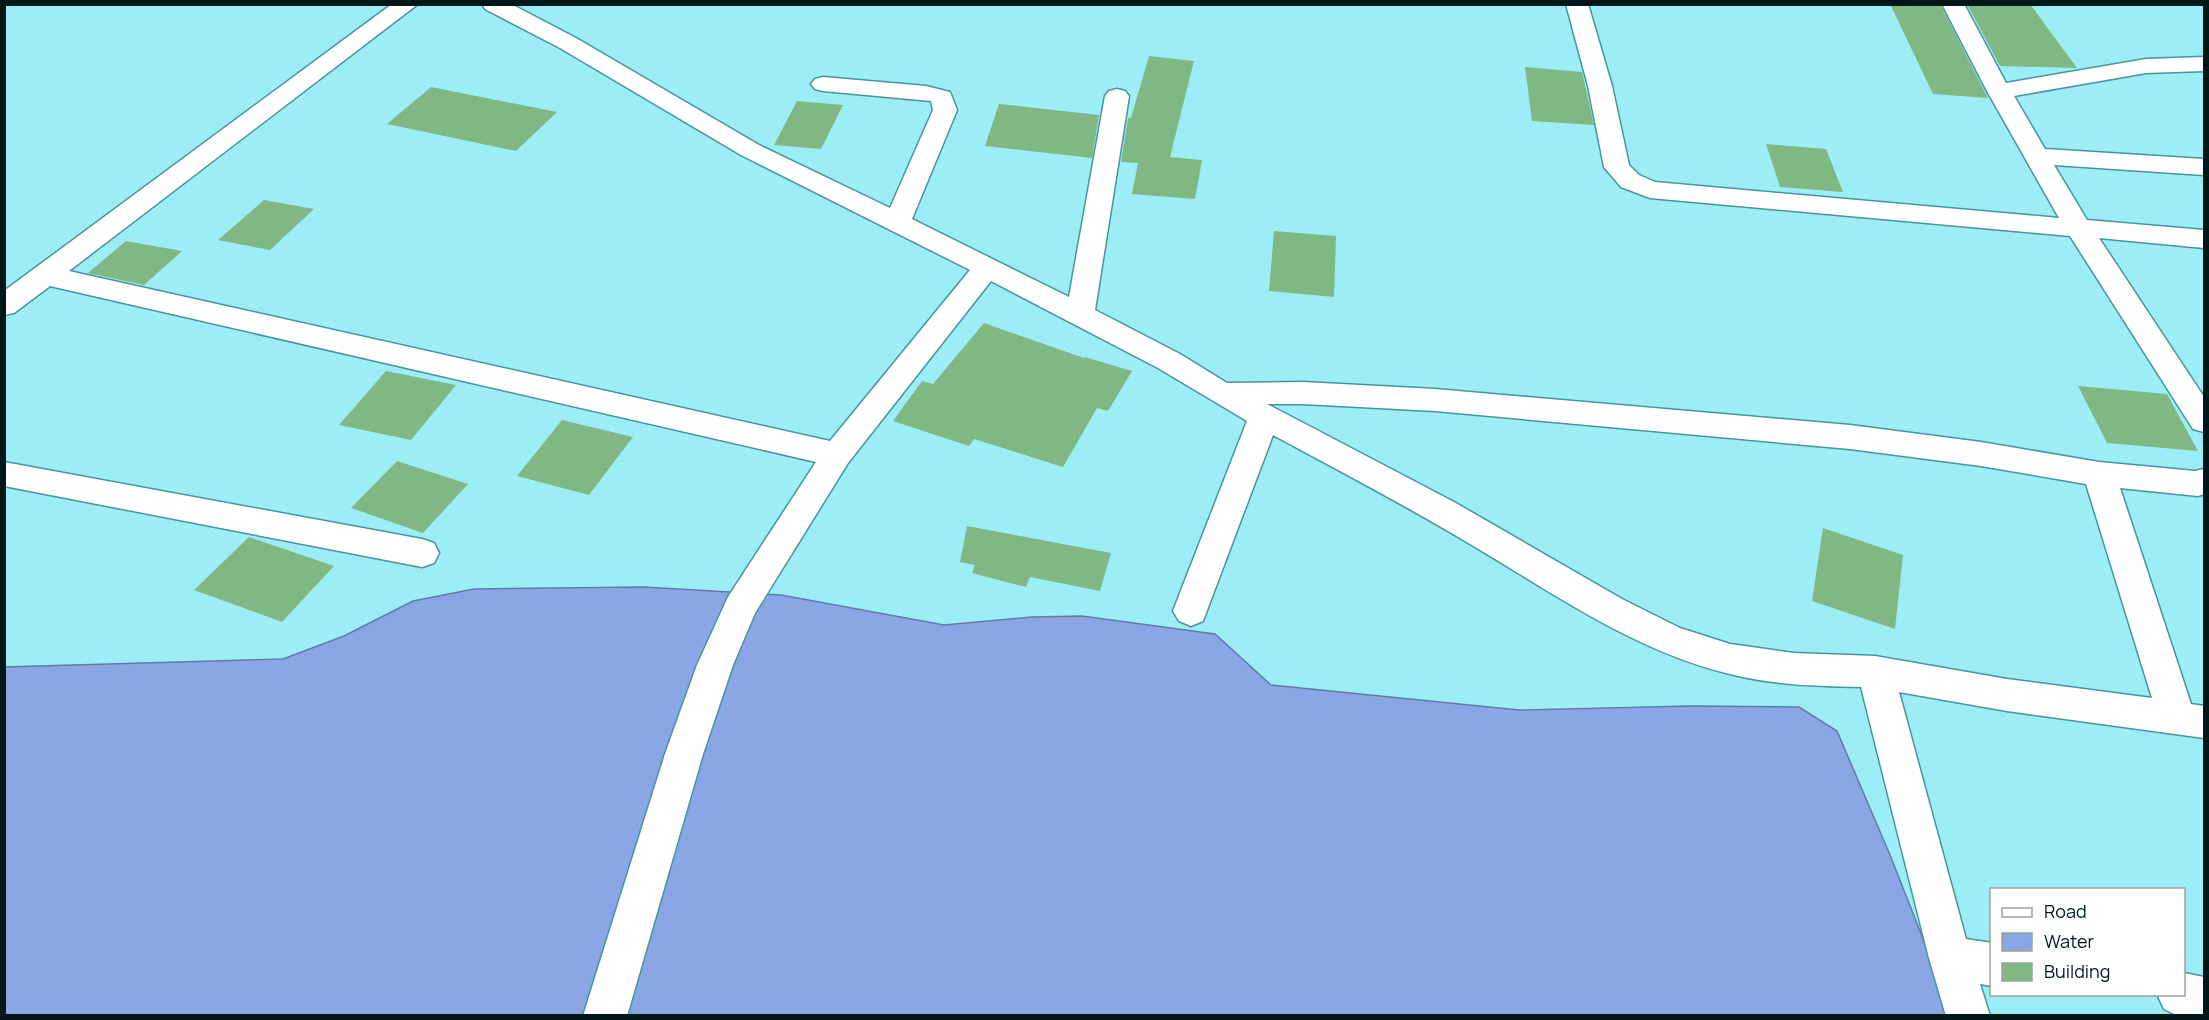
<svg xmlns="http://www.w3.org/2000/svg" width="2209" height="1020" font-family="Manrope,sans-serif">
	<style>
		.water { fill: #8ba6e5; stroke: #617ba8; stroke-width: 1.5 }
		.building { fill: #7fb883 }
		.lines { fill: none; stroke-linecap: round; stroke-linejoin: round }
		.street-casing { stroke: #45959f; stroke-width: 3 }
		.street { fill: #fff; fill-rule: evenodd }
	</style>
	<rect width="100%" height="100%" fill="#9dedf7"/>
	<!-- water -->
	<path class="water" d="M 644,587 L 781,595 L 944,625 L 1032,617 L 1082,616 L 1215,634 L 1271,685 L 1519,710 L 1689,706 L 1799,707 L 1837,731 L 1890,855 L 1953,1015 L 5,1015 L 4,667 L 283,659 L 344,636 L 413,601 L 474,589 Z"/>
	<!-- building -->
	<path class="building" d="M 1890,4 L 1940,4 L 1988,98 L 1933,94 Z
		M 1967,4 L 2030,4 L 2077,68 L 2000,66 Z
		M 1149,56 L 1194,61 L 1170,157 L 1202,160 L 1195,199 L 1132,194 L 1138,163 L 1121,162 L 1128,118 L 1131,118 Z
		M 1525,67 L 1582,72 L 1594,125 L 1532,121 Z
		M 431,87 L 557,112 L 516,151 L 387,124 Z
		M 797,101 L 843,105 L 821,149 L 774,145 Z
		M 999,104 L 1099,115 L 1092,158 L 985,146 Z
		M 1766,144 L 1826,149 L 1843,192 L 1780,187 Z
		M 264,200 L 314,209 L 270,250 L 218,240 Z
		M 1274,231 L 1336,236 L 1334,297 L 1269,291 Z
		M 126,241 L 182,251 L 144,285 L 88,273 Z
		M 984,323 L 1084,358 L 1085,357 L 1132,371 L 1108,411 L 1097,408 L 1063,467 L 974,439 L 969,446 L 893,421 L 922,381 L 933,384 Z
		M 386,371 L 456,385 L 411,440 L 339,425 Z
		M 2078,386 L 2167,394 L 2198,451 L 2107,443 Z
		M 562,420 L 633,437 L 589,495 L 517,476 Z
		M 397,461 L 468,484 L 423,533 L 351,508 Z
		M 967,526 L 1111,553 L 1100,591 L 1030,577 L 1026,587 L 972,573 L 975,565 L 960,562 Z
		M 1823,528 L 1903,555 L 1895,629 L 1812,601 Z
		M 249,537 L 334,566 L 282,622 L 194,590 Z"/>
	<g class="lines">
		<defs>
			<path id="street" d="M 392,4 L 418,4 L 69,271 L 830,441 L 970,270 L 741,155 L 560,48 L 485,9 L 482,4 L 511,4 L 576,38 L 759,145 L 890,208 L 933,110 L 931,101 L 823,91 L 815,89 L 811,84 L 815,79 L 823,77 L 926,86 L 950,92 L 957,110 L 912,219 L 1069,297 L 1105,96 L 1109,91 L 1117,89 L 1125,91 L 1129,96 L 1095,310 L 1180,354 L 1227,383 L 1303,382 L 1435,389 L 1850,425 L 1981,442 L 2099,462 L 2195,471 L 2204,469 L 2204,494 L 2198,496 L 2120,488 L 2191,704 L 2204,706 L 2204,738 L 2007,711 L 1899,692 L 1966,939 L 1992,943 L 1992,986 L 1980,984 L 1990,1016 L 1946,1016 L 1929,958 L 1861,687 C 1817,686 1772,685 1730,674 C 1637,652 1556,595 1475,547 C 1409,507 1341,472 1273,435 L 1203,621 L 1191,626 L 1179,621 L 1173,611 L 1247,421 L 1158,368 L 991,281 L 848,463 L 755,613 L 733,665 L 703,754 L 627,1016 L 583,1016 L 665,754 L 697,665 L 728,597 L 816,462 L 50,286 L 14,313 L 4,315 L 4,291 ZM 1267,404 L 1303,404 L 1435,411 L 1850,449 L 1981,466 L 2086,484 L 2152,698 L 2007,679 L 1875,656 L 1794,653 L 1730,644 L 1680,628 L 1622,599 L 1454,502 Z
				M 1566,4 L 1588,4 L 1612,86 L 1629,165 L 1639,175 L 1655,182 L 2059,218 L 1987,91 L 1942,4 L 1964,4 L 2006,83 L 2146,59 L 2204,57 L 2204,71 L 2146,73 L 2014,96 L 2045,149 L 2204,159 L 2204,175 L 2054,165 L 2087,220 L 2204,230 L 2204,248 L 2099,238 L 2204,397 L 2204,432 L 2193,429 L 2070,236 L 1650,198 L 1621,187 L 1604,167 L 1588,86 Z
				M 4,462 L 422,539 L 434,543 L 439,553 L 434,563 L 422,567 L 4,486 Z
				M 2184,973 L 2204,977 L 2204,1016 L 2178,1016 L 2164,1009 L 2157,994 L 2184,994 Z"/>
		</defs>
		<!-- street casing -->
		<use href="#street" class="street-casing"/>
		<!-- street -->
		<use href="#street" class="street"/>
	</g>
	<!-- border -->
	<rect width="2209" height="1020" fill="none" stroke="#00171a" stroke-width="12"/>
	<!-- legend -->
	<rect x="1990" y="888" width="195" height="108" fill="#fefefe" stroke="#98a2a3" stroke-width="1.5"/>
	<rect x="2002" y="908" width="30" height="9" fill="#ffffff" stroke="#98a2a3" stroke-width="1.5"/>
	<text x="2044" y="918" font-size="18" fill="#00171a">Road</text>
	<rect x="2002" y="933" width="30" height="18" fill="#8ba6e5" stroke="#98a2a3" stroke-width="1.5"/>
	<text x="2044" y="948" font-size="18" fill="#00171a">Water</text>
	<rect x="2002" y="963" width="30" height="18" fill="#7fb883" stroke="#98a2a3" stroke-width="1.5"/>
	<text x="2044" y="978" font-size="18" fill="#00171a">Building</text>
</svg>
